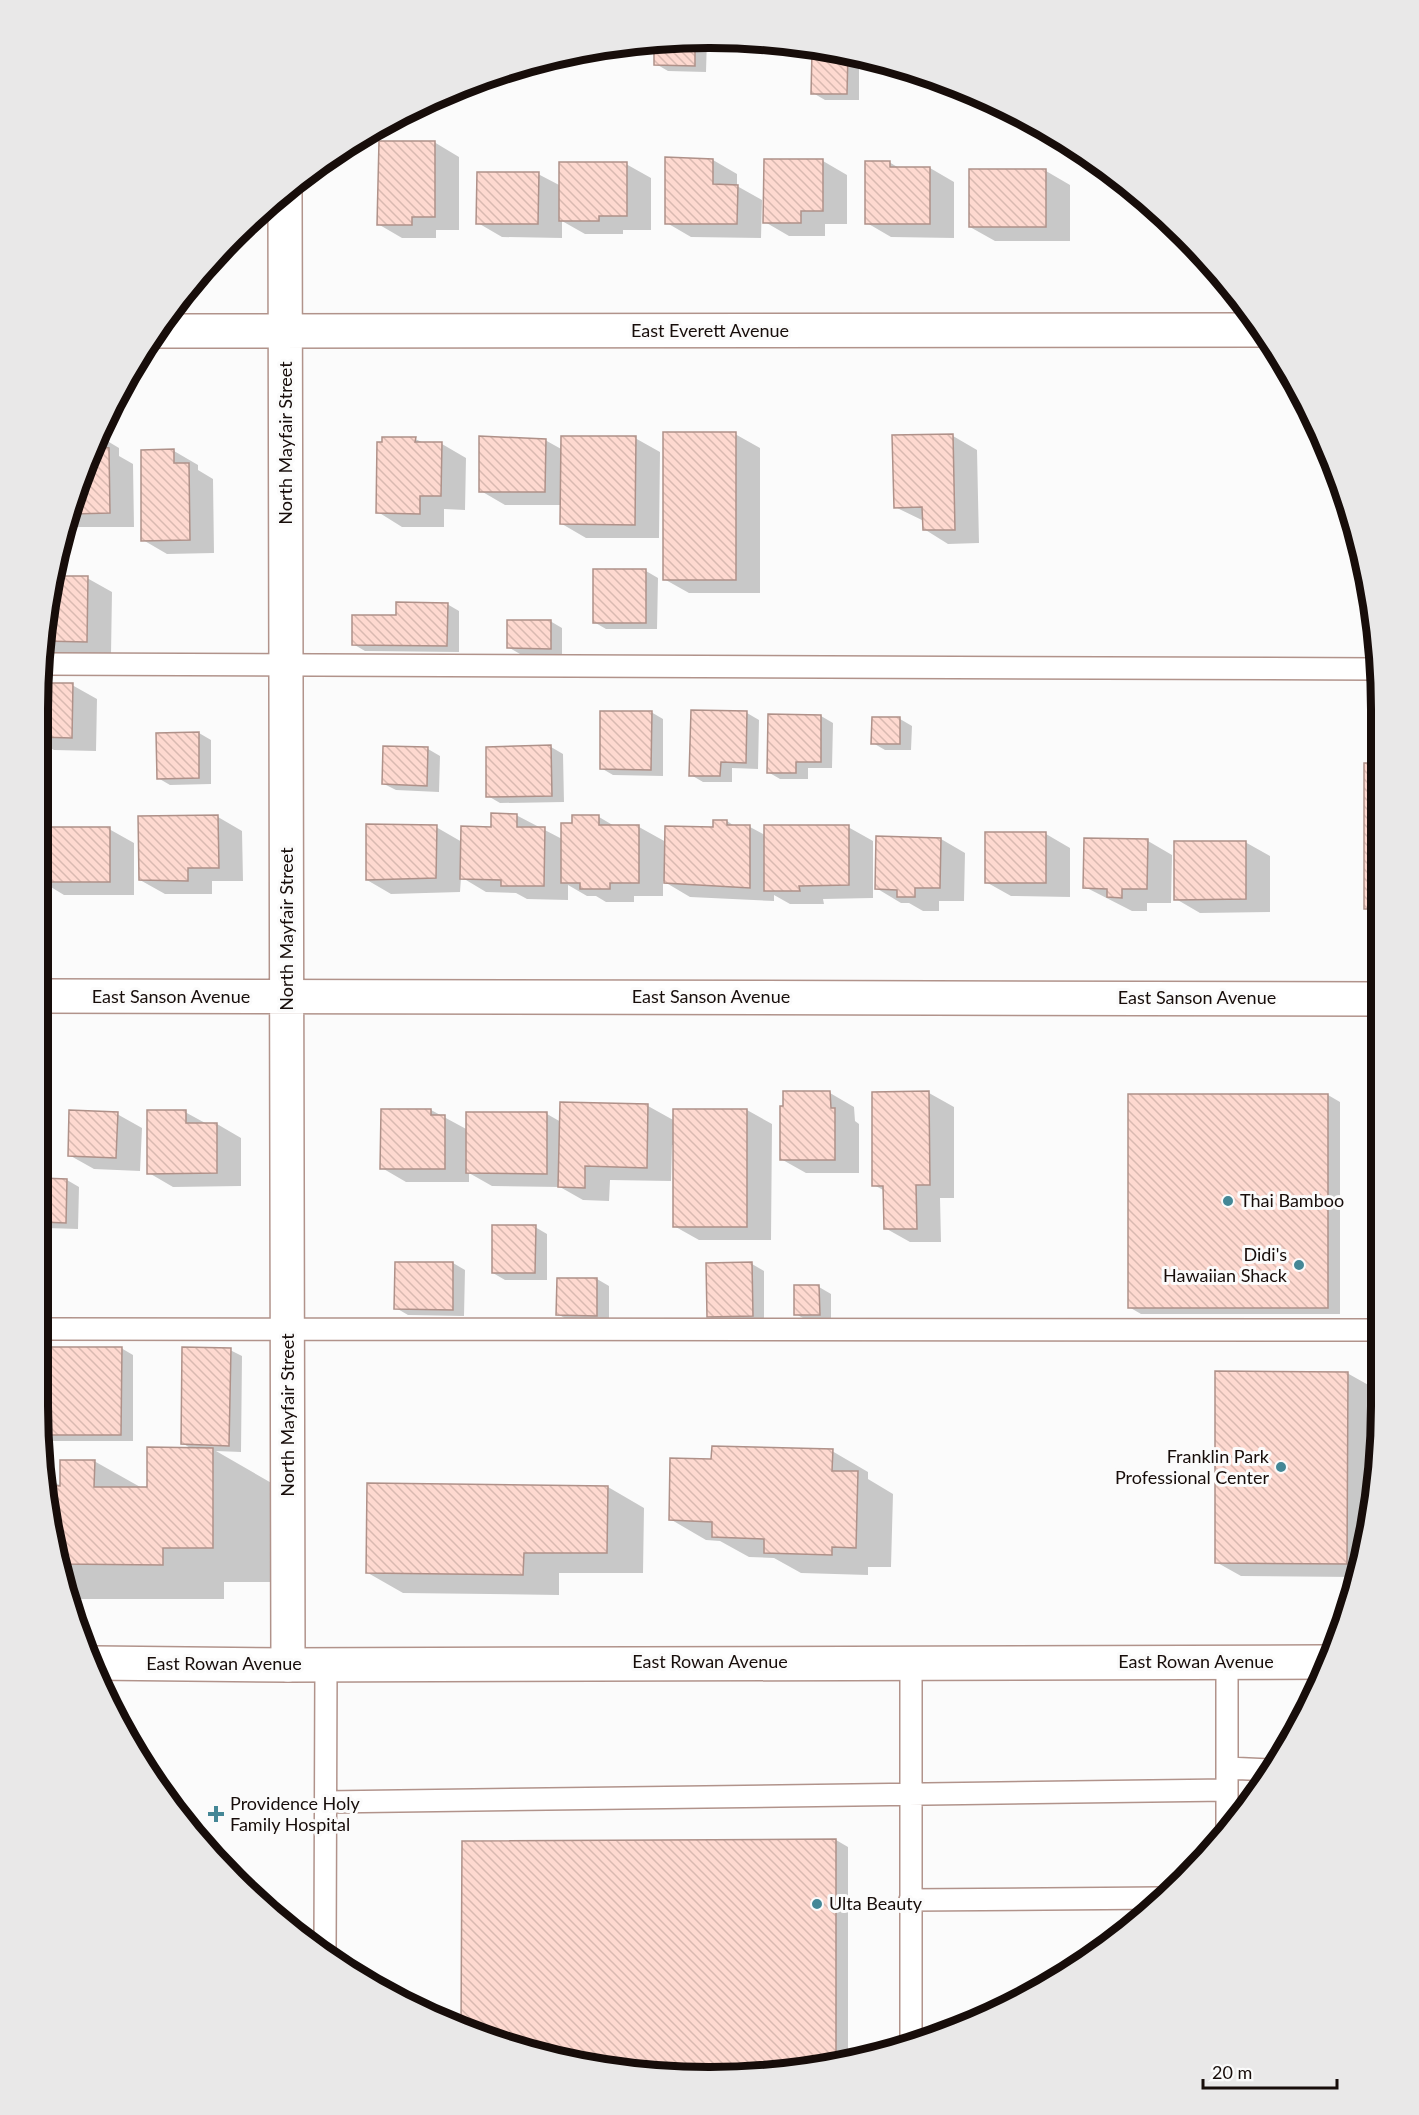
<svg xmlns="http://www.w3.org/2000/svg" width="1419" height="2115" font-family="Lato,sans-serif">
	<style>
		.shadow { fill: #0003 }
		.building { fill: url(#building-back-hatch); stroke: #af9189; stroke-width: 1.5 }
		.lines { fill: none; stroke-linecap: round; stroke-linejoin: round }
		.lane-casing { stroke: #b1938b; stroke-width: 24 }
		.street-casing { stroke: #b1938b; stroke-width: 36 }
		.secondary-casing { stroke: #b1938b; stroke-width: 36 }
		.lane { stroke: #fff; stroke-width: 21 }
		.street { stroke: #fff; stroke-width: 33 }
		.secondary { stroke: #fff; stroke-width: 33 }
		.poi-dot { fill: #448796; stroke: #fbfbfb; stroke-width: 2 }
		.labels { text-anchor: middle; stroke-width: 6; stroke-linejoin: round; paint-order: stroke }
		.street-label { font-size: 18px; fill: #170d0a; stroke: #fbfbfb }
		.poi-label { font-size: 18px; fill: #170d0a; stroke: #fbfbfb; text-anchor: start }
		.rim { fill: none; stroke: #170d0a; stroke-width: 8 }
	</style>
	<defs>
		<pattern id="building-back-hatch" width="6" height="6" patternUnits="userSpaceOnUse" patternTransform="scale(1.5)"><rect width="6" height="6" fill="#fed9d0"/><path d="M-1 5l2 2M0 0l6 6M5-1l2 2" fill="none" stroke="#d9b9b1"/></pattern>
	</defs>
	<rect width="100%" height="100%" fill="#fbfbfb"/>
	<!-- shadow -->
	<path class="shadow" d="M 707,38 L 706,72 L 668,71 L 656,64 L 656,43 Z
		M 813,52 L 847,52 L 859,59 L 859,100 L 825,100 L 813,93 Z
		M 860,56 L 887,65 L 872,64 Z
		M 434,142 L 459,157 L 459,230 L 436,230 L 436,238 L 402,238 L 378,224 Z
		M 713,160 L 737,174 L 737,186 L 762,200 L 761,238 L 691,237 L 667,223 Z
		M 823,161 L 847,175 L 847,224 L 825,224 L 825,236 L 789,236 L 765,222 Z
		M 889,162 L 899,168 L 930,168 L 954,182 L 954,238 L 891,237 L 867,223 Z
		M 626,164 L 651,178 L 651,230 L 623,230 L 623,234 L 585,234 L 562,221 L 562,238 L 502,237 L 478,223 L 538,174 L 561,186 Z
		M 1046,171 L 1070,185 L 1070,241 L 995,241 L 970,227 Z
		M 229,240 L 229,250 L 221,250 Z
		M 735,434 L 760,448 L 760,593 L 689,593 L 664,579 Z
		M 99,436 L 119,448 L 119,456 L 133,464 L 134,527 L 68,527 Z
		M 894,436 L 953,436 L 977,450 L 979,543 L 948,544 L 924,529 L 924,521 L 895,507 Z
		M 635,438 L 660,452 L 659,538 L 586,538 L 562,524 L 562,505 L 505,505 L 481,491 L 545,440 L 563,450 Z
		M 415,439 L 424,443 L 442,444 L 466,458 L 465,510 L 444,509 L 444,527 L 402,527 L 378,512 Z
		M 174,451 L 198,465 L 198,470 L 213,479 L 214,553 L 167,554 L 143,540 Z
		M 646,571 L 658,578 L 657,629 L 606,629 L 594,622 Z
		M 51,577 L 87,578 L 112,592 L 111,655 L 54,654 L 44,648 Z
		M 447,604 L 459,611 L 459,652 L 365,651 L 353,644 Z
		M 550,621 L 562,628 L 562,654 L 520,654 L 508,647 Z
		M 40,684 L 72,685 L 97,699 L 96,751 L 54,750 L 38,741 Z
		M 692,711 L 747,713 L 759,720 L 758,769 L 732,768 L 732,782 L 703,782 L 691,775 Z
		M 651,712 L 663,719 L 663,776 L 613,775 L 601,768 Z
		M 821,716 L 833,723 L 832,768 L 808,768 L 808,779 L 780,779 L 768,772 Z
		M 900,719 L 912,726 L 911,750 L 885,750 L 873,743 Z
		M 1382,730 L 1382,917 L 1366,908 Z
		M 199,733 L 211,740 L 211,784 L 170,785 L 158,778 Z
		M 551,747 L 563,754 L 564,802 L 500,803 L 488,796 Z
		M 428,749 L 440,756 L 439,792 L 396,790 L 384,784 Z
		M 516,815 L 562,839 L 574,824 L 599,817 L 616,827 L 639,827 L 666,842 L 715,828 L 727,821 L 736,827 L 750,827 L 765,835 L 848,827 L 873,841 L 873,898 L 823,899 L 824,904 L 790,904 L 774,895 L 774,901 L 690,897 L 663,881 L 663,896 L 634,896 L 634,902 L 606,902 L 596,896 L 587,896 L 568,885 L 568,900 L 527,899 L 516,893 L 486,892 L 461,877 L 460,892 L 391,894 L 367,880 L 436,827 L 462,842 Z
		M 218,817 L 242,831 L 243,881 L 212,881 L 212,894 L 165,894 L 140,880 L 140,818 Z
		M 109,829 L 134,843 L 134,895 L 64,895 L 41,881 L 39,894 L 38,838 Z
		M 1046,834 L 1070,848 L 1070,897 L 1011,896 L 986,882 Z
		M 941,839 L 965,853 L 964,901 L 939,901 L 939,911 L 923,911 L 909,903 L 901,903 L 876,888 Z
		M 1148,841 L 1172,855 L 1171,903 L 1147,903 L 1147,911 L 1132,911 L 1085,887 Z
		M 1245,842 L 1270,856 L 1270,912 L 1200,913 L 1176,899 Z
		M 830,1093 L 854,1107 L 855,1121 L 859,1124 L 859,1173 L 806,1173 L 781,1159 Z
		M 874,1093 L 929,1093 L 954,1107 L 954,1198 L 940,1198 L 941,1242 L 910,1242 L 885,1228 L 885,1191 L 874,1185 Z
		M 1129,1095 L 1328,1095 L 1340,1102 L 1340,1314 L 1141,1314 L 1129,1307 Z
		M 648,1106 L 675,1121 L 675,1110 L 747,1110 L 772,1124 L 771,1240 L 699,1240 L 674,1226 L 675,1145 L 672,1145 L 671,1181 L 610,1180 L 609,1201 L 583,1200 L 560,1187 L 492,1186 L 469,1173 L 469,1182 L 406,1182 L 382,1168 L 431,1110 L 468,1130 L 547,1114 L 561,1122 Z
		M 185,1112 L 207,1124 L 217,1124 L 241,1138 L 241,1186 L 173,1187 L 149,1173 Z
		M 117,1114 L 142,1128 L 140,1171 L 94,1169 L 69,1155 Z
		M 41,1180 L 67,1180 L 79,1187 L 78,1229 L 46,1228 L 41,1225 Z
		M 535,1227 L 547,1234 L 547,1280 L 505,1280 L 493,1273 Z
		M 453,1263 L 465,1270 L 464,1316 L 408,1315 L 396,1308 Z
		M 752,1264 L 764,1271 L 764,1322 L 720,1323 L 708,1316 Z
		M 597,1279 L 609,1286 L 609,1322 L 569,1321 L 558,1314 Z
		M 819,1287 L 831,1294 L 831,1321 L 808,1321 L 796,1314 Z
		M 42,1348 L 121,1348 L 133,1355 L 133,1441 L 49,1441 L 43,1438 Z
		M 230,1350 L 242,1356 L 241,1452 L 216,1451 L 275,1485 L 274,1582 L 224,1582 L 224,1599 L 68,1599 L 43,1494 L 43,1475 L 61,1486 L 94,1461 L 142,1488 L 148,1488 L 192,1449 L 182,1443 Z
		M 1347,1373 L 1372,1387 L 1372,1506 L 1369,1536 L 1355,1577 L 1241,1576 L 1216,1562 Z
		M 1376,1381 L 1382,1381 L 1376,1459 Z
		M 832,1451 L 868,1472 L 868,1479 L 893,1494 L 891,1567 L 868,1567 L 868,1575 L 801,1573 L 774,1558 L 749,1557 L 720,1541 L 706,1540 L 670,1519 L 713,1460 Z
		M 608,1487 L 644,1508 L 643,1573 L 559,1573 L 559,1595 L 403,1593 L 368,1573 Z
		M 836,1840 L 848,1847 L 848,2062 L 665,2076 L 536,2055 L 463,2030 L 463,1842 Z"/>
	<!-- building -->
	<path class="building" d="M 695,39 L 695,66 L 654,65 L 654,43 Z
		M 812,51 L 848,53 L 847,94 L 811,94 Z
		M 379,141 L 435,141 L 435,217 L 412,217 L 412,225 L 377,225 Z
		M 665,157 L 713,159 L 713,184 L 738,185 L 737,224 L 665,224 Z
		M 764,159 L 823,159 L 823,211 L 801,211 L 801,223 L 763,223 Z
		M 865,161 L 890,161 L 890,167 L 930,167 L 930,224 L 865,224 Z
		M 559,162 L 627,162 L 627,216 L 599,216 L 599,221 L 559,221 Z
		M 969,169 L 1046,169 L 1046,227 L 969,227 Z
		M 477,172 L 539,172 L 538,224 L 476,224 Z
		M 663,432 L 736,432 L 736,580 L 663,580 Z
		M 953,434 L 955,530 L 923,530 L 922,507 L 894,508 L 892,435 Z
		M 479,436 L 546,439 L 545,492 L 479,492 Z
		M 561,436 L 636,436 L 635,525 L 560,524 Z
		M 382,437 L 416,437 L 415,442 L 442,442 L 441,496 L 420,496 L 420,514 L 376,513 L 377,442 L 382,442 Z
		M 95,446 L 109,448 L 110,513 L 72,514 Z
		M 174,449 L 174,463 L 189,463 L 190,540 L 141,541 L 141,450 Z
		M 593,569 L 646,569 L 646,623 L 593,623 Z
		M 51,576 L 88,576 L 87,642 L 44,641 Z
		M 396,602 L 448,603 L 447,646 L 352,645 L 352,615 L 396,615 Z
		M 507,620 L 551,620 L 551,649 L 507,648 Z
		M 40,683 L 73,683 L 72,738 L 38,737 Z
		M 691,710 L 747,711 L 746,763 L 721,762 L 720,776 L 689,776 Z
		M 600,711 L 652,711 L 651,770 L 600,769 Z
		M 768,714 L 821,715 L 821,762 L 796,762 L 796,773 L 767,773 Z
		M 872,717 L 900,717 L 900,744 L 871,744 Z
		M 1373,728 L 1382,728 L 1382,909 L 1364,909 L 1364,763 L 1373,763 Z
		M 199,732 L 199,778 L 157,779 L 156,733 Z
		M 551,745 L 552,796 L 486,797 L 486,747 Z
		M 383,746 L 428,747 L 427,786 L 382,784 Z
		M 491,813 L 517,814 L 517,827 L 545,827 L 544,886 L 501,886 L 501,880 L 460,879 L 461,826 L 491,827 Z
		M 218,815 L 219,868 L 188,868 L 188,881 L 139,880 L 138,816 Z
		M 572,815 L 599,815 L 599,825 L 639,825 L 639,883 L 610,883 L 610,889 L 580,889 L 580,883 L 561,883 L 561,823 L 572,823 Z
		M 713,820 L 727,820 L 727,825 L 750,825 L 750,888 L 664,883 L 665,826 L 713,827 Z
		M 366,824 L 437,825 L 436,878 L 366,880 Z
		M 764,825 L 849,825 L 849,885 L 799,886 L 800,891 L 764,891 Z
		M 38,827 L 110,827 L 110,882 L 39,882 Z
		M 985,832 L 1046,832 L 1046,883 L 985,883 Z
		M 876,836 L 941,838 L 940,888 L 915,888 L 915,897 L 897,897 L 897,890 L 875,889 Z
		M 1084,838 L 1148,839 L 1147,889 L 1122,889 L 1122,898 L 1107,897 L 1107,889 L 1083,888 Z
		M 1174,841 L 1246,841 L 1246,899 L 1174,900 Z
		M 783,1091 L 830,1091 L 831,1108 L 835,1108 L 835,1160 L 780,1160 L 780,1106 L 783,1106 Z
		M 929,1091 L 930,1185 L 916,1185 L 917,1229 L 884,1229 L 883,1186 L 872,1186 L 872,1092 Z
		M 1128,1094 L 1328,1094 L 1328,1308 L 1128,1308 Z
		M 560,1102 L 648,1104 L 647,1168 L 585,1166 L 585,1188 L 558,1187 Z
		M 381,1109 L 431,1109 L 431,1115 L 445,1115 L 445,1169 L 380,1169 Z
		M 673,1109 L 747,1109 L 747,1227 L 673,1227 Z
		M 69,1110 L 118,1112 L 116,1158 L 68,1156 Z
		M 147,1110 L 186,1110 L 186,1123 L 217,1123 L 217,1173 L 147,1174 Z
		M 466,1112 L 547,1112 L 547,1174 L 466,1173 Z
		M 41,1178 L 67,1179 L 66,1223 L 41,1222 Z
		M 492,1225 L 536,1225 L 535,1273 L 492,1273 Z
		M 395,1262 L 453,1262 L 453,1310 L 394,1309 Z
		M 752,1262 L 753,1316 L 707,1317 L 706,1263 Z
		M 557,1278 L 597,1278 L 597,1316 L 556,1315 Z
		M 794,1285 L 819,1285 L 820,1315 L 794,1315 Z
		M 42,1347 L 122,1347 L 121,1435 L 43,1435 Z
		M 182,1347 L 231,1348 L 229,1446 L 181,1444 Z
		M 1215,1371 L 1348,1372 L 1347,1564 L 1215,1563 Z
		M 1375,1380 L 1382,1380 L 1375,1469 Z
		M 712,1446 L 833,1449 L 832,1471 L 858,1471 L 856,1548 L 832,1547 L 832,1555 L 764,1553 L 764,1539 L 712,1537 L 712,1522 L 669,1520 L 670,1458 L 711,1459 Z
		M 147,1447 L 213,1448 L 213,1548 L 163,1548 L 163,1565 L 60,1564 L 43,1485 L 60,1486 L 60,1460 L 95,1460 L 94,1487 L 147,1487 Z
		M 367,1483 L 608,1486 L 607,1553 L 524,1553 L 523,1575 L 366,1573 Z
		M 836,1839 L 836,2065 L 665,2076 L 536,2055 L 461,2029 L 462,1841 Z"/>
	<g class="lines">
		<defs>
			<path id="lane" d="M 42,664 L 1377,669
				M 42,1329 L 1382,1330
				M 911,1661 L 911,2043
				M 1227,1661 L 1227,1832
				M 1227,1768 L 1270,1770
				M 326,1802 L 1227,1790
				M 910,1900 L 1162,1898
				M 325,1953 L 326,1664"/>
			<path id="street" d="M 285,193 L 288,1665
				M 157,331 L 1263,330
				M 40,996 L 1382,999"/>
			<path id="secondary" d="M 94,1663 L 288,1665 L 1326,1662"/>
		</defs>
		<!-- lane casing -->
		<use href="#lane" class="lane-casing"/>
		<!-- street casing -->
		<use href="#street" class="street-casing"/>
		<!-- secondary casing -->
		<use href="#secondary" class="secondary-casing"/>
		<!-- lane -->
		<use href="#lane" class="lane"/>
		<!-- street -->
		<use href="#street" class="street"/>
		<!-- secondary -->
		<use href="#secondary" class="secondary"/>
	</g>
	<!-- markers -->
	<g class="poi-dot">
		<circle cx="1228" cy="1201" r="6"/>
		<circle cx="1299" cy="1265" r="6"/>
		<circle cx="1281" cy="1467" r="6"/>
		<path d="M213 1805h6v6h6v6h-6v6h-6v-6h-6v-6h6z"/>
		<circle cx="817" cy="1904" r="6"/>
	</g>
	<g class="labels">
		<!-- street labels -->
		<g class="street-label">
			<text x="710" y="337">East Everett Avenue</text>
			<text transform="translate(286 443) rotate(-90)" y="6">North Mayfair Street</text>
			<text transform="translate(287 929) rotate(-90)" y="6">North Mayfair Street</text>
			<text x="171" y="1003">East Sanson Avenue</text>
			<text x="711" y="1003">East Sanson Avenue</text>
			<text x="1197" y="1004">East Sanson Avenue</text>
			<text transform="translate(288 1415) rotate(-90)" y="6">North Mayfair Street</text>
			<text x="710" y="1668">East Rowan Avenue</text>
			<text x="1196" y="1668">East Rowan Avenue</text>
			<text x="224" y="1670">East Rowan Avenue</text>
		</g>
		<!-- poi labels -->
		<g class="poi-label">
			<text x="1240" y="1207">Thai Bamboo</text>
			<text x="1287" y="1261" text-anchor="end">Didi's<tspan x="1287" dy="21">Hawaiian Shack</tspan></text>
			<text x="1269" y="1463" text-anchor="end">Franklin Park<tspan x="1269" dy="21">Professional Center</tspan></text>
			<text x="230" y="1810">Providence Holy<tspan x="230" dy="21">Family Hospital</tspan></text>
			<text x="829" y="1910">Ulta Beauty</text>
		</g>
	</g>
	<!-- crop -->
	<path d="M0 0H1419V2115H0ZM709 48H710A661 661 0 0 1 1371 709V1406A661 661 0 0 1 710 2067H709A661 661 0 0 1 48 1406V709A661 661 0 0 1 709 48Z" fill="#e9e8e8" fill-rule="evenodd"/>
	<path class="rim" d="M709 48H710A661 661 0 0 1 1371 709V1406A661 661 0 0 1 710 2067H709A661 661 0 0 1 48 1406V709A661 661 0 0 1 709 48Z"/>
	<!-- scale -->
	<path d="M1203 2079v9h134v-9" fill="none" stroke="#170d0a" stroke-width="3"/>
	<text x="1212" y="2079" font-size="18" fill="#170d0a" stroke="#fbfbfb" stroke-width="4.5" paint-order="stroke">20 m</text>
</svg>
